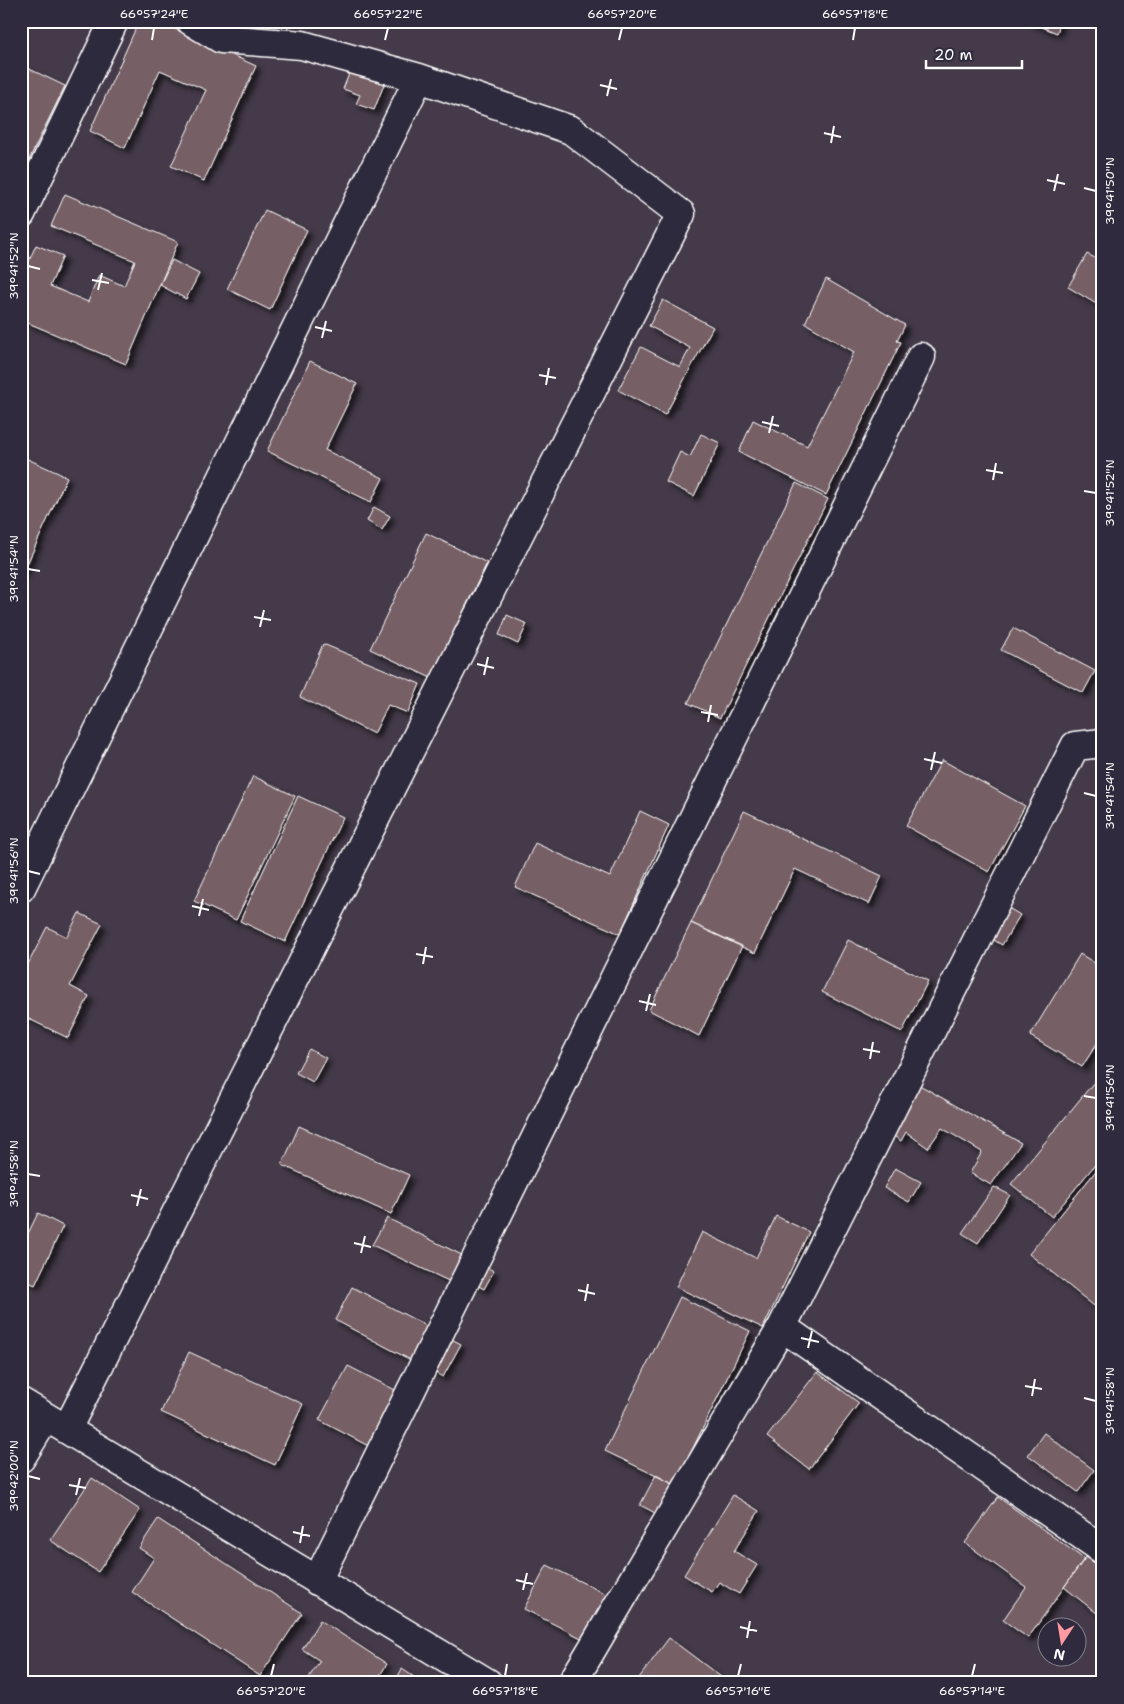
<svg xmlns="http://www.w3.org/2000/svg" width="1124" height="1704" font-family="'Shantell Sans',sans-serif">
	<style>
		.building { fill: #765e65; stroke: #fff; filter: url(#shadow) }
		.lines { fill: none; stroke-linecap: round; stroke-linejoin: round }
		.minor-casing { stroke: #fff; stroke-width: 31 }
		.minor { stroke: #2f2a3d; stroke-width: 28 }
		.ticks { fill: none; stroke: #fff; stroke-width: 2 }
		.neatline { fill: none; stroke: #fff; stroke-width: 2 }
		.ticks-label { font-size: 12px; text-anchor: middle; fill: #fff }
	</style>
	<defs>
		<filter id="shadow"><feDropShadow dx="4.5" dy="4.5" stdDeviation="2.5" flood-color="#0009"/></filter>
	</defs>
	<rect width="100%" height="100%" fill="#443a49"/>
	<filter id="ink" filterUnits="userSpaceOnUse"><feTurbulence type="fractalNoise" baseFrequency=".02" numOctaves="2"/><feDisplacementMap in="SourceGraphic" scale="10" xChannelSelector="R" yChannelSelector="G"/><feConvolveMatrix kernelMatrix="1 2 1 2 8 2 1 2 1" color-interpolation-filters="sRGB"/></filter>
	<g filter="url(#ink)">
		<!-- building -->
		<path class="building" d="M 139,21 L 157,21 L 256,66 L 204,181 L 171,166 L 206,90 L 160,70 L 125,148 L 90,131 Z
			M 1027,21 L 1061,21 L 1057,33 Z
			M 21,65 L 65,86 L 21,176 Z
			M 351,69 L 385,82 L 374,110 L 356,104 L 360,95 L 343,89 Z
			M 65,194 L 178,242 L 126,364 L 21,320 L 21,279 L 36,245 L 63,256 L 50,286 L 88,302 L 99,275 L 124,286 L 135,261 L 51,226 Z
			M 265,210 L 307,230 L 270,310 L 227,289 Z
			M 1103,225 L 1103,237 L 1097,233 Z
			M 1087,254 L 1103,262 L 1103,308 L 1068,287 Z
			M 172,260 L 199,274 L 186,299 L 160,285 Z
			M 826,279 L 905,325 L 897,341 L 901,342 L 826,495 L 739,452 L 753,420 L 807,446 L 854,352 L 805,323 Z
			M 663,300 L 713,327 L 665,415 L 618,390 L 641,347 L 680,367 L 690,348 L 649,326 Z
			M 310,361 L 357,384 L 325,450 L 383,478 L 371,502 L 267,451 Z
			M 701,434 L 720,443 L 694,496 L 666,482 L 680,452 L 690,457 Z
			M 21,456 L 67,477 L 22,575 L 21,575 Z
			M 796,483 L 828,499 L 720,718 L 688,703 Z
			M 374,507 L 390,516 L 382,530 L 367,521 Z
			M 426,533 L 487,563 L 431,678 L 370,649 Z
			M 507,615 L 527,624 L 518,644 L 499,635 Z
			M 1013,628 L 1095,671 L 1083,693 L 1001,650 Z
			M 323,644 L 420,684 L 408,713 L 388,705 L 374,734 L 300,697 Z
			M 942,760 L 1025,806 L 989,872 L 906,826 Z
			M 253,776 L 295,796 L 236,920 L 194,901 Z
			M 298,796 L 343,817 L 285,942 L 240,921 Z
			M 640,811 L 669,825 L 620,934 L 515,887 L 535,843 L 610,877 Z
			M 744,811 L 882,876 L 869,904 L 795,869 L 755,953 L 691,923 Z
			M 1007,907 L 1020,915 L 1002,945 L 989,937 Z
			M 79,913 L 102,924 L 70,986 L 89,996 L 68,1038 L 21,1015 L 21,978 L 47,927 L 67,937 Z
			M 691,923 L 742,946 L 699,1036 L 649,1010 Z
			M 848,940 L 928,981 L 902,1032 L 822,992 Z
			M 1080,954 L 1103,968 L 1103,1034 L 1082,1067 L 1030,1036 Z
			M 309,1049 L 326,1058 L 313,1082 L 296,1073 Z
			M 1103,1071 L 1103,1155 L 1052,1217 L 1011,1184 Z
			M 916,1083 L 1021,1143 L 991,1185 L 970,1173 L 982,1152 L 942,1128 L 928,1148 L 906,1132 L 901,1141 L 887,1131 Z
			M 299,1126 L 409,1175 L 391,1214 L 282,1165 Z
			M 1103,1162 L 1103,1313 L 1029,1254 Z
			M 895,1168 L 921,1182 L 909,1202 L 884,1188 Z
			M 994,1187 L 1010,1195 L 978,1243 L 962,1233 Z
			M 38,1213 L 63,1226 L 35,1285 L 21,1278 L 21,1248 Z
			M 776,1216 L 809,1232 L 763,1328 L 676,1287 L 702,1232 L 756,1258 Z
			M 387,1218 L 494,1271 L 484,1289 L 464,1278 L 453,1283 L 372,1245 Z
			M 352,1287 L 461,1344 L 443,1377 L 335,1320 Z
			M 680,1297 L 750,1331 L 675,1485 L 605,1451 Z
			M 189,1352 L 303,1404 L 275,1465 L 161,1412 Z
			M 348,1366 L 405,1395 L 376,1450 L 319,1420 Z
			M 817,1372 L 859,1403 L 809,1469 L 767,1437 Z
			M 1044,1433 L 1094,1470 L 1078,1492 L 1028,1455 Z
			M 656,1475 L 675,1485 L 659,1515 L 640,1505 Z
			M 92,1478 L 140,1510 L 98,1572 L 50,1540 Z
			M 733,1495 L 759,1511 L 734,1551 L 757,1565 L 739,1594 L 719,1582 L 712,1592 L 684,1575 Z
			M 998,1497 L 1084,1559 L 1028,1638 L 1003,1620 L 1026,1587 L 965,1543 Z
			M 158,1519 L 302,1613 L 260,1676 L 132,1592 L 154,1558 L 139,1548 Z
			M 1086,1557 L 1103,1569 L 1103,1618 L 1064,1587 Z
			M 547,1565 L 620,1601 L 597,1646 L 524,1609 Z
			M 320,1620 L 387,1664 L 375,1683 L 305,1683 L 320,1661 L 302,1649 Z
			M 669,1638 L 729,1683 L 638,1683 L 636,1682 Z
			M 402,1669 L 423,1683 L 394,1683 Z
			M 1103,1674 L 1103,1683 L 1096,1683 Z"/>
		<g class="lines">
			<defs>
				<path id="minor" d="M 21,214 L 114,21
					M 21,888 L 419,78
					M 782,1327 L 1103,1550
					M 21,1402 L 488,1683
					M 67,1429 L 681,214 L 571,130 L 419,78 L 302,45 L 221,39 L 191,21
					M 21,1458 L 46,1417
					M 317,1581 L 921,357
					M 572,1683 L 782,1327 L 1075,746 L 1103,743"/>
			</defs>
			<!-- minor casing -->
			<use href="#minor" class="minor-casing"/>
			<!-- minor -->
			<use href="#minor" class="minor"/>
		</g>
	</g>
	<!-- ticks -->
	<path class="ticks" d="M 152,40 L 154,28M 385,40 L 388,28M 619,40 L 622,28M 853,40 L 855,28M 600,85 L 617,89M 607,96 L 611,79M 824,133 L 841,137M 831,143 L 834,126M 1047,180 L 1065,184M 1084,188 L 1096,191M 1054,191 L 1058,174M 28,266 L 40,269M 92,280 L 109,283M 98,290 L 102,273M 315,327 L 332,331M 322,338 L 326,321M 539,375 L 556,378M 546,385 L 549,368M 762,422 L 779,426M 769,433 L 773,416M 986,470 L 1003,473M 993,480 L 996,463M 1084,491 L 1096,493M 28,569 L 40,571M 254,617 L 271,620M 260,627 L 264,610M 477,664 L 494,668M 484,675 L 488,657M 701,712 L 718,715M 708,722 L 711,705M 924,759 L 942,763M 931,770 L 935,752M 1084,793 L 1096,796M 28,871 L 40,874M 192,906 L 209,910M 199,916 L 203,899M 416,954 L 433,957M 423,964 L 426,947M 639,1001 L 656,1005M 646,1011 L 650,994M 863,1049 L 880,1052M 870,1059 L 873,1042M 1084,1096 L 1096,1098M 28,1174 L 40,1176M 131,1195 L 148,1199M 137,1206 L 141,1189M 354,1243 L 371,1247M 361,1253 L 365,1236M 578,1290 L 595,1294M 585,1301 L 588,1284M 801,1338 L 819,1342M 808,1348 L 812,1331M 1025,1386 L 1042,1389M 1032,1396 L 1035,1379M 1084,1398 L 1096,1401M 28,1476 L 40,1479M 69,1485 L 86,1488M 76,1495 L 80,1478M 293,1532 L 310,1536M 300,1543 L 303,1526M 516,1580 L 533,1584M 523,1590 L 527,1573M 740,1627 L 757,1631M 747,1638 L 750,1621M 271,1676 L 274,1664M 505,1676 L 507,1664M 738,1676 L 741,1664M 972,1676 L 975,1664"/>
	<!-- margin -->
	<rect width="1124" height="1704" fill="none" stroke="#2f2a3d" stroke-width="55"/>
	<!-- north arrow -->
	<g transform="translate(1062 1642) rotate(192)"><circle r="24" fill="#2f2a3d" stroke="#827f8b"/>
	<path d="M0-4L9 19L0 12L-9 19Z" fill="#ff9aa2"/>
	<text y="-8" font-size="14" font-weight="bold" text-anchor="middle" fill="#ffffff">N</text>
	</g>
	<!-- scale -->
	<path d="M926 60v8h96v-8" fill="none" stroke="#ffffff" stroke-width="2.5"/>
	<text x="934" y="60" font-size="15" fill="#ffffff" stroke="#2f2a3d" stroke-width="4" paint-order="stroke">20 m</text>
	<rect x="28" y="28" width="1068" height="1648" class="neatline"/>
	<g class="ticks-label">
		<text x="154" y="18">66°57'24"E</text>
		<text x="388" y="18">66°57'22"E</text>
		<text x="622" y="18">66°57'20"E</text>
		<text x="855" y="18">66°57'18"E</text>
		<text transform="translate(1110 191) rotate(-90)" y="4">39°41'50"N</text>
		<text transform="translate(14 266) rotate(-90)" y="4">39°41'52"N</text>
		<text transform="translate(1110 493) rotate(-90)" y="4">39°41'52"N</text>
		<text transform="translate(14 569) rotate(-90)" y="4">39°41'54"N</text>
		<text transform="translate(1110 796) rotate(-90)" y="4">39°41'54"N</text>
		<text transform="translate(14 871) rotate(-90)" y="4">39°41'56"N</text>
		<text transform="translate(1110 1098) rotate(-90)" y="4">39°41'56"N</text>
		<text transform="translate(14 1174) rotate(-90)" y="4">39°41'58"N</text>
		<text transform="translate(1110 1401) rotate(-90)" y="4">39°41'58"N</text>
		<text transform="translate(14 1476) rotate(-90)" y="4">39°42'00"N</text>
		<text x="271" y="1695">66°57'20"E</text>
		<text x="505" y="1695">66°57'18"E</text>
		<text x="738" y="1695">66°57'16"E</text>
		<text x="972" y="1695">66°57'14"E</text>
	</g>
</svg>
